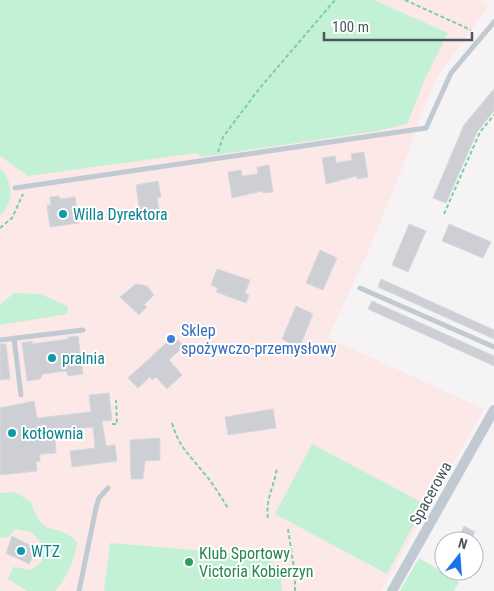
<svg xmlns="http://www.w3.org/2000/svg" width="494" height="591" font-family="'Roboto Condensed',sans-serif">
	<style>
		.medical { fill: #fce8e6 }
		.green { fill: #c3f1d5 }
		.building { fill: #cdcfd5; stroke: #d7d9de }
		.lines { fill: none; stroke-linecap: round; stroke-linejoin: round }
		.path { stroke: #7ad0a6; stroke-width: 2; stroke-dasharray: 4 2.5; stroke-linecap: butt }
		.lane { stroke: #c1cad2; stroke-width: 5 }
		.street { stroke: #c1cad2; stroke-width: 10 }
		.culture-dot { fill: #0f9aa8; stroke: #fff; stroke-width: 2 }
		.shop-dot { fill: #3f7fe0; stroke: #fff; stroke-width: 2 }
		.leisure-dot { fill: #2e9e5b; stroke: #fff; stroke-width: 2 }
		.labels { text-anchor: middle; stroke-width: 4; stroke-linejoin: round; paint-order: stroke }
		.culture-label { font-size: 16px; fill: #0d838f; stroke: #fff; text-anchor: start }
		.shop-label { font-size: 16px; fill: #366cbe; stroke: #fff; text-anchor: start }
		.street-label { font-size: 16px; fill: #4a5661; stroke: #fff }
		.leisure-label { font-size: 16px; fill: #27864d; stroke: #fff; text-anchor: start }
	</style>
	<rect width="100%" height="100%" fill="#f5f3f3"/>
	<!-- medical -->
	<path class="medical" d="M 0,0 L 481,0 L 488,7 L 439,74 L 422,111 L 409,151 L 370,247 L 328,338 L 484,409 L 381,591 L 0,591 Z"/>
	<!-- green -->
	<path class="green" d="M 0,0 L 374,0 L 448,33 L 425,79 L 407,124 L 376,131 L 201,157 L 196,153 L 28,176 L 0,156 Z
		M 0,168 C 14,183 14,202 0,216 Z
		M 14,293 L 40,294 L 68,306 L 67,314 L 0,325 L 0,305 Z
		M 312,444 L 425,504 L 387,574 L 275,514 Z
		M 15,492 L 31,502 C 43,541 56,520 77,542 C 75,561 67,577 55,591 L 27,591 L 8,579 L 13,567 L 31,570 L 42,561 L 42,543 L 31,532 L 16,529 L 8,537 L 0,538 L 0,493 Z
		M 110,543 L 263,556 L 280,569 L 282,591 L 104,591 Z
		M 419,558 L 459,582 L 454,591 L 400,591 Z"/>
	<!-- building -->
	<path class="building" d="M 494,89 L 494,111 L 477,132 L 446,203 L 433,198 L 464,125 Z
		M 364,152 L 368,177 L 357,179 L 357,176 L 326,184 L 322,158 L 335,156 L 336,163 L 352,160 L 351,154 Z
		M 269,165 L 273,192 L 263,193 L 263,191 L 232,198 L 228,172 L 241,170 L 242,176 L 258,174 L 257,167 Z
		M 158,181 L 161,197 L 157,198 L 159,210 L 140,213 L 136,185 Z
		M 59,196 L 60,199 L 75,197 L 79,223 L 50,227 L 47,205 L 51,205 L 50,197 Z
		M 409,224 L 426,231 L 408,272 L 392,265 Z
		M 449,224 L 491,242 L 483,258 L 442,241 Z
		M 320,250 L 337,258 L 323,290 L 306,283 Z
		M 217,269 L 250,280 L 245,293 L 249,295 L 246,303 L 216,292 L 218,288 L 211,285 Z
		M 381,279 L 494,330 L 494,339 L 378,287 Z
		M 136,284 L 147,286 L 154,295 L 144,305 L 147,307 L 139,315 L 120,297 Z
		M 372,301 L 494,356 L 494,366 L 368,309 Z
		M 296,306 L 313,314 L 300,346 L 293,344 L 290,348 L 288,342 L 282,339 Z
		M 78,336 L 83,374 L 68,376 L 66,371 L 43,374 L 40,379 L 27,381 L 22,343 L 32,341 L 32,344 L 68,339 L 68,337 Z
		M 174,336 L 184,346 L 169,360 L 182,375 L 167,389 L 156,377 L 152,380 L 150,377 L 138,388 L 128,378 Z
		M 0,344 L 6,344 L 10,379 L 0,380 Z
		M 109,393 L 112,420 L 102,421 L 106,446 L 115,445 L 117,461 L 72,467 L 70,451 L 95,448 L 93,427 L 55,431 L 56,453 L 40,454 L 40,461 L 36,462 L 37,471 L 0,475 L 0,408 L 34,401 L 37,418 L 91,412 L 89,395 Z
		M 273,409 L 276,428 L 228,435 L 225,417 Z
		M 160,438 L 160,460 L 145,461 L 143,479 L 131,479 L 130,440 Z
		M 464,526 L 475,532 L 470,541 L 457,541 Z
		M 12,536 L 37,549 L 29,564 L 6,553 Z"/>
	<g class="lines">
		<!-- path -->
		<path class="path" d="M 405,0 L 471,30
			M 218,152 L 223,137 L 259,89 L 335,0
			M 444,214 L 480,132 L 494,115
			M 0,228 L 12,218 L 23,194
			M 172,423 C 179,447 188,453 203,472 C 213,483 220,496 228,508
			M 112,424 L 117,424 L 116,400
			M 268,518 C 265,499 275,485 277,467
			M 288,529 L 295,575 L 295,591"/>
		<!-- lane -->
		<path class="lane" d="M 15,188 L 426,128 L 451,73 L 494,22
			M 360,288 L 494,347
			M 14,338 L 21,395
			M 0,340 L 83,330
			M 79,591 L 96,508 L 99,498 L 108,488"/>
		<!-- street -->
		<path class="street" d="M 392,591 L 494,410"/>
	</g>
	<!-- markers -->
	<g class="culture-dot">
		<circle cx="63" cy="214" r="5"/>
		<circle cx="52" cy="358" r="5"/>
		<circle cx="12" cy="433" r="5"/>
		<circle cx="21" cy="551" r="5"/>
	</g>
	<circle class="shop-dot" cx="171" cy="339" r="5"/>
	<circle class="leisure-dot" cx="189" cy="562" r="5"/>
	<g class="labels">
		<!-- culture labels -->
		<g class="culture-label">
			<text x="73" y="220">Willa Dyrektora</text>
			<text x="62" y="364">pralnia</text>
			<text x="22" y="439">kotłownia</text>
			<text x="31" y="557">WTZ</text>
		</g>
		<!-- shop labels -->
		<g class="shop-label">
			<text x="181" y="336">Sklep<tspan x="181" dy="18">spożywczo-przemysłowy</tspan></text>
		</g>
		<!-- street labels -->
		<g class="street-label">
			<text transform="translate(430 493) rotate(-61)" y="6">Spacerowa</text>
		</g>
		<!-- leisure labels -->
		<g class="leisure-label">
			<text x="199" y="559">Klub Sportowy<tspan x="199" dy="18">Victoria Kobierzyn</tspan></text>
		</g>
	</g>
	<!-- north arrow -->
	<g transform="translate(459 556) rotate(17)"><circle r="24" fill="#ffffff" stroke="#b7bbc0"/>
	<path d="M0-4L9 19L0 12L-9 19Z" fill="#1a73e8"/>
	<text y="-8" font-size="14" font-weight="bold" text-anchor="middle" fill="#4a5661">N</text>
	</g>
	<!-- scale -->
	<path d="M324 32v8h148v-8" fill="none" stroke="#4a5661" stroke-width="2.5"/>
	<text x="332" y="32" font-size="15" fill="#4a5661" stroke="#ffffff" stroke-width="4" paint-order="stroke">100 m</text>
</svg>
